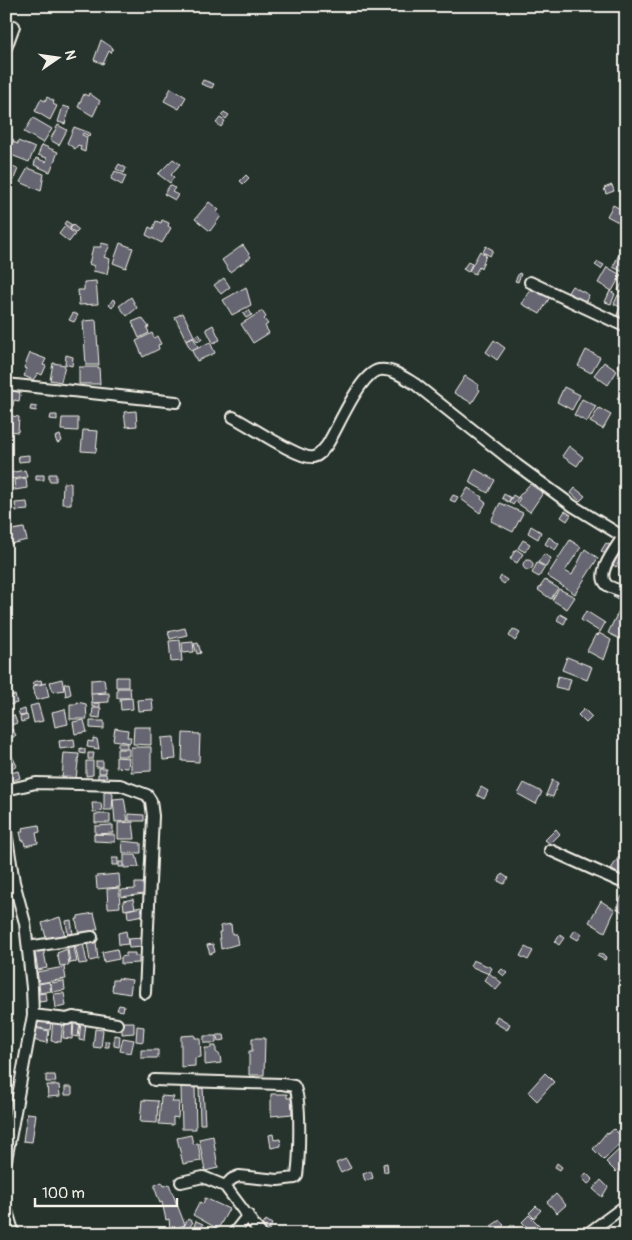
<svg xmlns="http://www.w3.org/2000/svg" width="632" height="1240" font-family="Pangolin,sans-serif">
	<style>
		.building { fill: #666673; stroke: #f4f1e8 }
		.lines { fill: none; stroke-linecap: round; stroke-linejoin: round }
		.minor-casing { stroke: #f4f1e8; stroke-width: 14 }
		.minor { stroke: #26332d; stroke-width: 10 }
	</style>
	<rect width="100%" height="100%" fill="#26332d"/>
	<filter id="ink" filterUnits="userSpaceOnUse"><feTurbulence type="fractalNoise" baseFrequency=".02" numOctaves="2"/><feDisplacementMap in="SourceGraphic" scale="10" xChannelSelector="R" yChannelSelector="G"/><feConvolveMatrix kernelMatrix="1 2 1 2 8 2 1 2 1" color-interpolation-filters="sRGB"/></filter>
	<g filter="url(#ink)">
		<!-- building -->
		<path class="building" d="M 101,40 L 113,48 L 111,53 L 109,51 L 103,64 L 94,60 Z
			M 203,80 L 214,84 L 212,88 L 201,84 Z
			M 171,88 L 186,97 L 179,109 L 164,101 Z
			M 89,93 L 100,101 L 93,116 L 78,107 L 84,94 L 88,96 Z
			M 47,97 L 54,101 L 53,104 L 57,106 L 50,120 L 35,111 L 41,99 L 45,101 Z
			M 63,106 L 70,108 L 65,124 L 58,122 Z
			M 224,112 L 229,115 L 226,119 L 221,115 Z
			M 33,118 L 52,129 L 43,143 L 24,132 Z
			M 220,118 L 225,121 L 221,127 L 216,123 Z
			M 58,125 L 67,130 L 59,145 L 50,140 Z
			M 74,127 L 90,133 L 89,136 L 83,133 L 82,135 L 87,137 L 85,152 L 80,150 L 81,146 L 78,145 L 75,149 L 67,143 Z
			M 8,137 L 14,140 L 13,142 L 18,144 L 18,141 L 35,148 L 29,162 L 6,153 Z
			M 42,145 L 58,152 L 50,172 L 34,165 L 36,158 L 46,162 L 47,158 L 38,155 Z
			M 173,159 L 180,164 L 171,175 L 174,177 L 170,183 L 158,174 Z
			M 6,164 L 18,169 L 13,181 L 6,178 Z
			M 119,164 L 126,168 L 124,173 L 116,169 Z
			M 28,168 L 44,174 L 41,191 L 20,182 Z
			M 115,171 L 126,176 L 122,185 L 111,179 Z
			M 246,175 L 249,178 L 243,184 L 240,181 Z
			M 170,185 L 175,188 L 172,192 L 178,195 L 175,200 L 164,194 Z
			M 612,185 L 614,191 L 606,194 L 604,188 Z
			M 209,202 L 219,210 L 217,212 L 221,216 L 210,231 L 195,219 Z
			M 613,205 L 626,212 L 626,226 L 607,216 Z
			M 162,220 L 169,223 L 168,226 L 171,228 L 162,243 L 146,235 L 149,227 L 153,229 L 156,221 L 161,223 Z
			M 66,221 L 72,225 L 70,228 L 64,224 Z
			M 73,225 L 79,230 L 76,233 L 70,229 Z
			M 65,226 L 75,234 L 69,242 L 59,234 Z
			M 6,229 L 11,230 L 8,239 L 6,239 Z
			M 101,243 L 110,245 L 104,257 L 110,259 L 107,274 L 93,271 L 94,266 L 89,264 L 93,247 L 101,247 Z
			M 120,243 L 133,248 L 126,268 L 113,263 Z
			M 243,245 L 251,257 L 230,272 L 222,260 Z
			M 486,246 L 493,250 L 490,256 L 483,252 Z
			M 621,250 L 626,253 L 625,273 L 613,267 Z
			M 480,251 L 486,255 L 481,269 L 479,267 L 475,274 L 469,271 Z
			M 468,262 L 472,264 L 468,272 L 463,269 Z
			M 598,262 L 604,265 L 601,269 L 595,265 Z
			M 607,267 L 621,275 L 612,291 L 598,283 Z
			M 519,273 L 521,274 L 518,282 L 515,281 Z
			M 626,277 L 626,295 L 618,290 Z
			M 224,278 L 230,287 L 221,294 L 214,285 Z
			M 96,281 L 98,304 L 79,305 L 78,290 L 84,290 L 84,282 Z
			M 572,286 L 589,295 L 585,303 L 567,294 Z
			M 246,287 L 251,305 L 232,315 L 223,300 Z
			M 531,287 L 550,297 L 540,314 L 522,304 Z
			M 610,291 L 615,294 L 611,304 L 605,302 Z
			M 618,295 L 626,299 L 626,319 L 617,315 L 620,307 L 614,304 Z
			M 131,297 L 137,308 L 127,316 L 119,306 Z
			M 113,299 L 116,302 L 112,308 L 109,305 Z
			M 249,310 L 252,315 L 246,318 L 243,314 Z
			M 262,311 L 266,317 L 264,319 L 268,324 L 265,326 L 269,333 L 253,343 L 241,324 Z
			M 73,313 L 78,315 L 74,322 L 69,320 Z
			M 183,313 L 194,336 L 186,340 L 175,317 Z
			M 142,318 L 149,327 L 147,328 L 149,333 L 139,338 L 132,322 Z
			M 96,320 L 99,365 L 86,365 L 83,321 Z
			M 213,325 L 220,340 L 213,343 L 206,329 Z
			M 152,333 L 154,338 L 157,336 L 161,344 L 158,345 L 159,349 L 143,357 L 136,341 Z
			M 199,334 L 202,339 L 197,341 L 194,337 Z
			M 193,337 L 198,347 L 191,350 L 186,341 Z
			M 494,340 L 505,348 L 497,360 L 486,352 Z
			M 210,342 L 215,353 L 197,361 L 192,351 Z
			M 586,350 L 600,357 L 591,373 L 578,366 Z
			M 30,353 L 46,359 L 43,365 L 46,366 L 42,375 L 38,373 L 33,380 L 24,376 L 27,369 L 24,368 Z
			M 626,354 L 626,366 L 624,370 L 618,366 Z
			M 66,355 L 73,357 L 72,366 L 65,364 Z
			M 604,362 L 617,371 L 608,385 L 594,375 Z
			M 53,363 L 65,365 L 61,382 L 50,380 Z
			M 79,367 L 99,367 L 100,384 L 79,384 Z
			M 465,376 L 479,385 L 477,388 L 480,390 L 472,403 L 454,393 Z
			M 564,387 L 580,395 L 572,410 L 557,402 Z
			M 10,391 L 19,392 L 20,395 L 19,401 L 14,400 L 13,406 L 7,405 Z
			M 622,391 L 624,393 L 620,400 L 617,399 Z
			M 582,399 L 596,406 L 587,422 L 574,415 Z
			M 31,406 L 37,407 L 36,411 L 30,410 Z
			M 599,408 L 611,415 L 603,429 L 590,422 Z
			M 136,411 L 137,426 L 126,427 L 124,412 Z
			M 6,415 L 19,417 L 18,432 L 6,431 Z
			M 51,415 L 57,415 L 57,420 L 50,419 Z
			M 62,418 L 78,418 L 78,431 L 61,430 Z
			M 83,430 L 98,431 L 96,452 L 81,451 Z
			M 60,435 L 62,441 L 57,443 L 55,437 Z
			M 569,446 L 583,457 L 577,466 L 562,456 Z
			M 29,455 L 29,461 L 19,462 L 18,456 Z
			M 475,469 L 495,480 L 488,493 L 469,482 Z
			M 25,470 L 27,477 L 11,479 L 9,473 Z
			M 49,474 L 56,474 L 56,481 L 49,481 Z
			M 36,475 L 44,475 L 44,480 L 36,480 Z
			M 26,478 L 27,488 L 15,490 L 14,480 Z
			M 63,483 L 71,483 L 71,504 L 62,504 Z
			M 530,484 L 543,493 L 530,512 L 517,503 L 520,498 L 518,497 Z
			M 468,488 L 482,497 L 481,499 L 486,503 L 480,513 L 461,499 Z
			M 575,488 L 585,496 L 580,501 L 571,493 Z
			M 504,494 L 511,498 L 508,502 L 502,498 Z
			M 453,495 L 458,497 L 455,502 L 450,500 Z
			M 513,495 L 518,498 L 513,505 L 509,502 Z
			M 27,502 L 28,510 L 16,511 L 15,503 Z
			M 500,503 L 523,513 L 513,532 L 491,521 Z
			M 565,511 L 571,515 L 567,521 L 561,517 Z
			M 531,526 L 541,532 L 538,539 L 528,533 Z
			M 24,528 L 27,540 L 6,545 L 6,531 Z
			M 549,537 L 559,544 L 555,550 L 545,544 Z
			M 523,540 L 530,544 L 525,552 L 518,548 Z
			M 570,540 L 581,547 L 565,571 L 572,575 L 585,549 L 598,558 L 575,594 L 547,576 Z
			M 606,543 L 610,545 L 605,554 L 601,551 Z
			M 516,549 L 523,554 L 517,563 L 510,559 Z
			M 621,550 L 624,553 L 616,567 L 612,564 Z
			M 544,554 L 551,558 L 546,567 L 538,562 Z
			M 626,556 L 626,575 L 618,567 Z
			M523 565a5 5 0 1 1 10 0a5 5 0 1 1-10 0Z
			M 537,563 L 545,567 L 539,577 L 532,573 Z
			M 501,576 L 507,580 L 504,584 L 499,580 Z
			M 545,580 L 558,588 L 551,599 L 538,590 Z
			M 559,589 L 575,597 L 567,609 L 552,600 Z
			M 615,592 L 622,594 L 620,600 L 613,597 Z
			M 621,606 L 626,608 L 626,632 L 622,640 L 608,633 Z
			M 586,611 L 605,623 L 600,632 L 581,620 Z
			M 560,614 L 567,618 L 564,624 L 557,620 Z
			M 185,628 L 187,635 L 170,639 L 168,632 Z
			M 513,629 L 520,633 L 515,641 L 509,636 Z
			M 599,633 L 611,640 L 604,660 L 587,651 L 596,634 L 598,636 Z
			M 180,640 L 182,661 L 171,662 L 169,641 Z
			M 193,642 L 194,652 L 183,653 L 182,643 Z
			M 198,643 L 201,653 L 197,654 L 194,644 Z
			M 567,657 L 592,667 L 587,680 L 562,670 Z
			M 558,676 L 571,679 L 568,690 L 555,687 Z
			M 116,677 L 128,677 L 128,687 L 116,687 Z
			M 62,679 L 64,690 L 53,692 L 50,682 Z
			M 104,679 L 106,692 L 91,693 L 91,680 Z
			M 41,680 L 42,684 L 34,685 L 33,682 Z
			M 46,683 L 49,697 L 36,700 L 33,686 Z
			M 69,683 L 71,694 L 66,696 L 64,684 Z
			M 117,688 L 130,688 L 131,698 L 117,698 Z
			M 109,693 L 109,702 L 92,703 L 91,694 Z
			M 15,695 L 17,703 L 6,706 L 6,697 Z
			M 132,698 L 133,709 L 121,710 L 120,699 Z
			M 152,699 L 153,710 L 138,711 L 137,700 Z
			M 77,702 L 86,704 L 87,719 L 70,719 L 70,704 L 77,704 Z
			M 92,703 L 100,703 L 100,707 L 92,707 Z
			M 38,704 L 43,721 L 34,723 L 30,706 Z
			M 93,708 L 101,708 L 100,718 L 92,717 Z
			M 25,709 L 26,715 L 20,716 L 18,711 Z
			M 65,709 L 68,724 L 55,727 L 52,712 Z
			M 584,709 L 592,717 L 586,723 L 578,715 Z
			M 14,715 L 17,723 L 6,727 L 6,718 Z
			M 27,715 L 28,720 L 21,722 L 20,717 Z
			M 84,720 L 87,732 L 75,734 L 73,722 Z
			M 90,721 L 104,721 L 104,729 L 90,728 Z
			M 134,727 L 151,727 L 151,745 L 133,744 Z
			M 115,728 L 128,730 L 127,737 L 131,737 L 130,743 L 113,740 Z
			M 12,729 L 16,735 L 12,738 L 8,731 Z
			M 183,733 L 200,734 L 199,762 L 182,761 Z
			M 174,737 L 176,759 L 163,760 L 161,738 Z
			M 93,738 L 97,739 L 99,749 L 87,747 L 88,741 L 93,742 Z
			M 74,739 L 75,747 L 60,749 L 59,741 Z
			M 118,743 L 127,743 L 127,748 L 118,748 Z
			M 131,747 L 151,747 L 151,771 L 131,772 Z
			M 80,748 L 85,749 L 85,754 L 80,753 Z
			M 117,749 L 129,749 L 129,756 L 117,756 Z
			M 64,753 L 79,754 L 76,779 L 62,778 Z
			M 88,753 L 94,753 L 93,759 L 88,759 Z
			M 11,754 L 17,766 L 7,772 L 6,757 Z
			M 116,757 L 129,758 L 128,768 L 116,767 Z
			M 86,761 L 93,761 L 93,775 L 86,776 Z
			M 96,761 L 103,761 L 103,767 L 96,767 Z
			M 99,768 L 106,768 L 106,773 L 99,773 Z
			M 18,771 L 20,778 L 9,782 L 7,774 Z
			M 98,774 L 106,774 L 107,780 L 98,780 Z
			M 552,780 L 558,783 L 553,797 L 546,795 Z
			M 524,783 L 542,792 L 536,804 L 518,794 Z
			M 481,787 L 488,791 L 484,799 L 477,795 Z
			M 104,790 L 111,791 L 113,794 L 112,810 L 104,810 Z
			M 6,794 L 10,804 L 6,806 Z
			M 124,798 L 128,821 L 115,822 L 113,799 Z
			M 92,803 L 101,803 L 102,811 L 93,812 Z
			M 95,814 L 110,814 L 110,823 L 95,823 Z
			M 129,814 L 144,815 L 144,821 L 129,821 Z
			M 133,822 L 135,839 L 118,839 L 118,823 Z
			M 39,825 L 40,832 L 36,833 L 38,843 L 25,846 L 24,840 L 22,841 L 20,832 L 23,832 L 22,828 Z
			M 113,825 L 113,833 L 95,834 L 95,826 Z
			M 556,829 L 560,834 L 550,844 L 545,840 Z
			M 94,834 L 115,835 L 115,842 L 94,841 Z
			M 122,841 L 141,843 L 141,853 L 123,853 Z
			M 625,847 L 626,876 L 624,878 L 611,869 Z
			M 124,855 L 136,855 L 139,867 L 124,868 Z
			M 112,858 L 118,858 L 118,865 L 112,865 Z
			M 119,862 L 123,862 L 123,867 L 119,867 Z
			M 119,874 L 120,887 L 97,889 L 96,876 Z
			M 502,874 L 508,878 L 504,884 L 498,881 Z
			M 135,883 L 143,883 L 144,894 L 121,897 L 121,890 L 135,889 Z
			M 119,888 L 120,907 L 108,908 L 107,889 Z
			M 622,896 L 626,898 L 626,914 L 616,908 Z
			M 133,899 L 135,908 L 124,910 L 123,901 Z
			M 601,901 L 615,910 L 605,932 L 589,922 Z
			M 141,907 L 143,915 L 128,918 L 127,910 Z
			M 94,913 L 98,929 L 95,929 L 96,934 L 79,936 L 76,919 L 78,919 L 78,916 Z
			M 60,917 L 65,936 L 47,941 L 42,923 Z
			M 71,920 L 73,934 L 68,935 L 66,921 Z
			M 231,924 L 232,934 L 236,934 L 238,944 L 221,949 L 219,932 L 221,932 L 220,926 Z
			M 575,930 L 582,934 L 578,940 L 571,936 Z
			M 126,931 L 128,944 L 119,945 L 118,933 Z
			M 560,935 L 564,938 L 559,945 L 555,942 Z
			M 142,938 L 143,947 L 129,948 L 128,939 Z
			M 73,942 L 77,962 L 70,963 L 67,943 Z
			M 96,942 L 98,959 L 90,961 L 87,943 Z
			M 83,943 L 87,963 L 79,964 L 75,945 Z
			M 213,944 L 215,952 L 210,954 L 207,945 Z
			M 43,947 L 47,968 L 38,970 L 34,948 Z
			M 525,947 L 533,951 L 528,960 L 520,956 Z
			M 67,949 L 69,965 L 60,966 L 57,953 Z
			M 117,949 L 119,959 L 104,962 L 102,952 Z
			M 126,953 L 135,953 L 135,956 L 139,956 L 139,963 L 121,964 L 121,957 L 126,956 Z
			M 599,953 L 606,957 L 605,960 L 597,956 Z
			M 473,960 L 492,968 L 489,974 L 470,966 Z
			M 624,966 L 626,967 L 626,975 L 621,973 Z
			M 64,967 L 66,979 L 39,983 L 37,972 Z
			M 502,969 L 507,973 L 504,976 L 499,972 Z
			M 489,973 L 502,983 L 496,990 L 484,980 Z
			M 118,978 L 132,980 L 130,994 L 112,991 L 113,980 L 118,980 Z
			M 64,981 L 65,990 L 52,992 L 51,983 Z
			M 49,982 L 51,991 L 40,993 L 39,984 Z
			M 46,993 L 47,1001 L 39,1002 L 37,994 Z
			M 64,993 L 66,1006 L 56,1008 L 54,994 Z
			M 119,1005 L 124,1006 L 123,1011 L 117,1010 Z
			M 497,1016 L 510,1024 L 507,1030 L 494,1022 Z
			M 35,1018 L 51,1022 L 50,1030 L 34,1027 Z
			M 53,1020 L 63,1021 L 61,1042 L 51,1041 Z
			M 65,1020 L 73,1020 L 72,1039 L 63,1038 Z
			M 74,1021 L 80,1022 L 78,1037 L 73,1036 Z
			M 81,1022 L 86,1023 L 84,1041 L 79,1040 Z
			M 122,1022 L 134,1022 L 134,1033 L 122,1034 Z
			M 137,1026 L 144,1027 L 143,1042 L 136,1041 Z
			M 35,1028 L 49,1031 L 47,1043 L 32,1040 Z
			M 95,1029 L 103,1030 L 101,1048 L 93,1047 Z
			M 114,1035 L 120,1036 L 119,1047 L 114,1046 Z
			M 195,1035 L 195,1038 L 200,1038 L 201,1057 L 195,1058 L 195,1066 L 181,1067 L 181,1036 Z
			M 217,1035 L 224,1035 L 225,1040 L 218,1041 Z
			M 204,1036 L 216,1036 L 216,1043 L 204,1043 Z
			M 123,1038 L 134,1040 L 131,1053 L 120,1051 Z
			M 252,1038 L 265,1038 L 264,1075 L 249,1075 L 249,1051 L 252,1051 Z
			M 105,1041 L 109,1041 L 109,1047 L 105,1047 Z
			M 211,1046 L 216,1046 L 216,1052 L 220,1055 L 221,1063 L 205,1065 L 205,1048 L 211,1048 Z
			M 141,1050 L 158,1050 L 158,1058 L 141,1058 Z
			M 545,1073 L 554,1082 L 537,1101 L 528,1092 Z
			M 46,1075 L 55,1075 L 56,1082 L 46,1082 Z
			M 47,1085 L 59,1085 L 60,1096 L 48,1097 Z
			M 65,1087 L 72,1087 L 72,1095 L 65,1095 Z
			M 181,1087 L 195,1087 L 196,1129 L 182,1129 Z
			M 199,1088 L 203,1088 L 205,1124 L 200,1124 Z
			M 271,1094 L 287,1094 L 287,1098 L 291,1098 L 292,1114 L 271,1116 Z
			M 161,1096 L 174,1097 L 172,1102 L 179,1102 L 178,1118 L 173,1117 L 173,1125 L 159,1124 Z
			M 142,1100 L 158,1101 L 157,1123 L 140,1122 Z
			M 27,1113 L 36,1114 L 32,1142 L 23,1141 Z
			M 614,1129 L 624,1139 L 604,1160 L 593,1149 L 607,1132 L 608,1134 Z
			M 273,1134 L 274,1140 L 280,1139 L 281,1146 L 271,1148 L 269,1135 Z
			M 191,1135 L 193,1144 L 198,1143 L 201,1161 L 183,1164 L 177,1138 Z
			M 213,1136 L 218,1168 L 205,1171 L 199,1139 Z
			M 626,1143 L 626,1163 L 616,1172 L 606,1162 Z
			M 346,1159 L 351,1168 L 341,1173 L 336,1163 Z
			M 387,1163 L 388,1171 L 384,1172 L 383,1164 Z
			M 557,1163 L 562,1167 L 560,1170 L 555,1167 Z
			M 371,1171 L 373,1178 L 365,1181 L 363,1174 Z
			M 586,1173 L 593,1180 L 588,1184 L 582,1178 Z
			M 601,1180 L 608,1187 L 602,1197 L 593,1189 Z
			M 162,1182 L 164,1186 L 169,1184 L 185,1225 L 170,1230 L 169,1219 L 166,1220 L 162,1202 L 160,1203 L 155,1189 L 155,1185 Z
			M 556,1194 L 566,1205 L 557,1213 L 547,1202 Z
			M 205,1198 L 229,1209 L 218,1229 L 193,1215 L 200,1202 L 203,1204 Z
			M 536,1206 L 541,1210 L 534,1218 L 529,1213 Z
			M 529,1215 L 542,1228 L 537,1234 L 534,1234 L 522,1222 Z
			M 188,1219 L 193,1222 L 185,1234 L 181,1231 Z
			M 266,1220 L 272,1224 L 269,1230 L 262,1227 Z
			M 500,1220 L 504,1225 L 496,1232 L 491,1226 Z
			M 196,1221 L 203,1224 L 201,1229 L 194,1226 Z
			M 513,1224 L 519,1231 L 516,1234 L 510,1234 L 506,1230 Z
			M 192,1229 L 204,1234 L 190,1234 Z"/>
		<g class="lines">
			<defs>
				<path id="minor" d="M 6,48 L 14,26
					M 530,282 L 626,327
					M 6,384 L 176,402
					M 233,417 C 247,424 300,460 313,457 C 319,456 323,450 327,445 C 338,428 360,373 379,370 C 392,368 405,378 415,384 L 517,465 L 573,506 L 617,533 L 626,534
					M 624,535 C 618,546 594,573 607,585 C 611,588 620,590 626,593
					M 6,790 L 36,783 L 120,785 L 147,795 L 151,801 L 153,816 L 145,993
					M 6,832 L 14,882 L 25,923 L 32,988 L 33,1015 L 6,1160
					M 550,850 L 626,884
					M 28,947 L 92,937
					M 33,1015 L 67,1019 L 73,1017 L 117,1024
					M 154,1080 L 282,1084 L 294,1086 C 302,1097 299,1161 297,1176 L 295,1178 L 278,1180 L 239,1176 L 232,1179 L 225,1186
					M 181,1182 L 203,1177 L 225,1186 L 261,1234
					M 6,1208 L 14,1234
					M 233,1234 L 248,1215
					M 587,1234 L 626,1205"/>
			</defs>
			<!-- minor casing -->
			<use href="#minor" class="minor-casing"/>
			<!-- minor -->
			<use href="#minor" class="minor"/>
		</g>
	</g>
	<!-- margin -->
	<rect width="632" height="1240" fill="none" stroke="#26332d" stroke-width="25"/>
	<rect x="12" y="12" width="607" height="1215" fill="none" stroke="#f4f1e8" stroke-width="2" filter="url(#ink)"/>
	<!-- north arrow -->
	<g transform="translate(58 58) rotate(77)" stroke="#26332d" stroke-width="4" paint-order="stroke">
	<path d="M0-4L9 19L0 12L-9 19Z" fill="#f4f1e8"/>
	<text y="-8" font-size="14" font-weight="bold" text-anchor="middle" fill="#f4f1e8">N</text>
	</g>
	<!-- scale -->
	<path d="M35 1198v8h142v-8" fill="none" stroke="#f4f1e8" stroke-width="2.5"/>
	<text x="42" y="1198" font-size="15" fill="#f4f1e8" stroke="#26332d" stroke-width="4" paint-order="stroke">100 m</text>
</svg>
